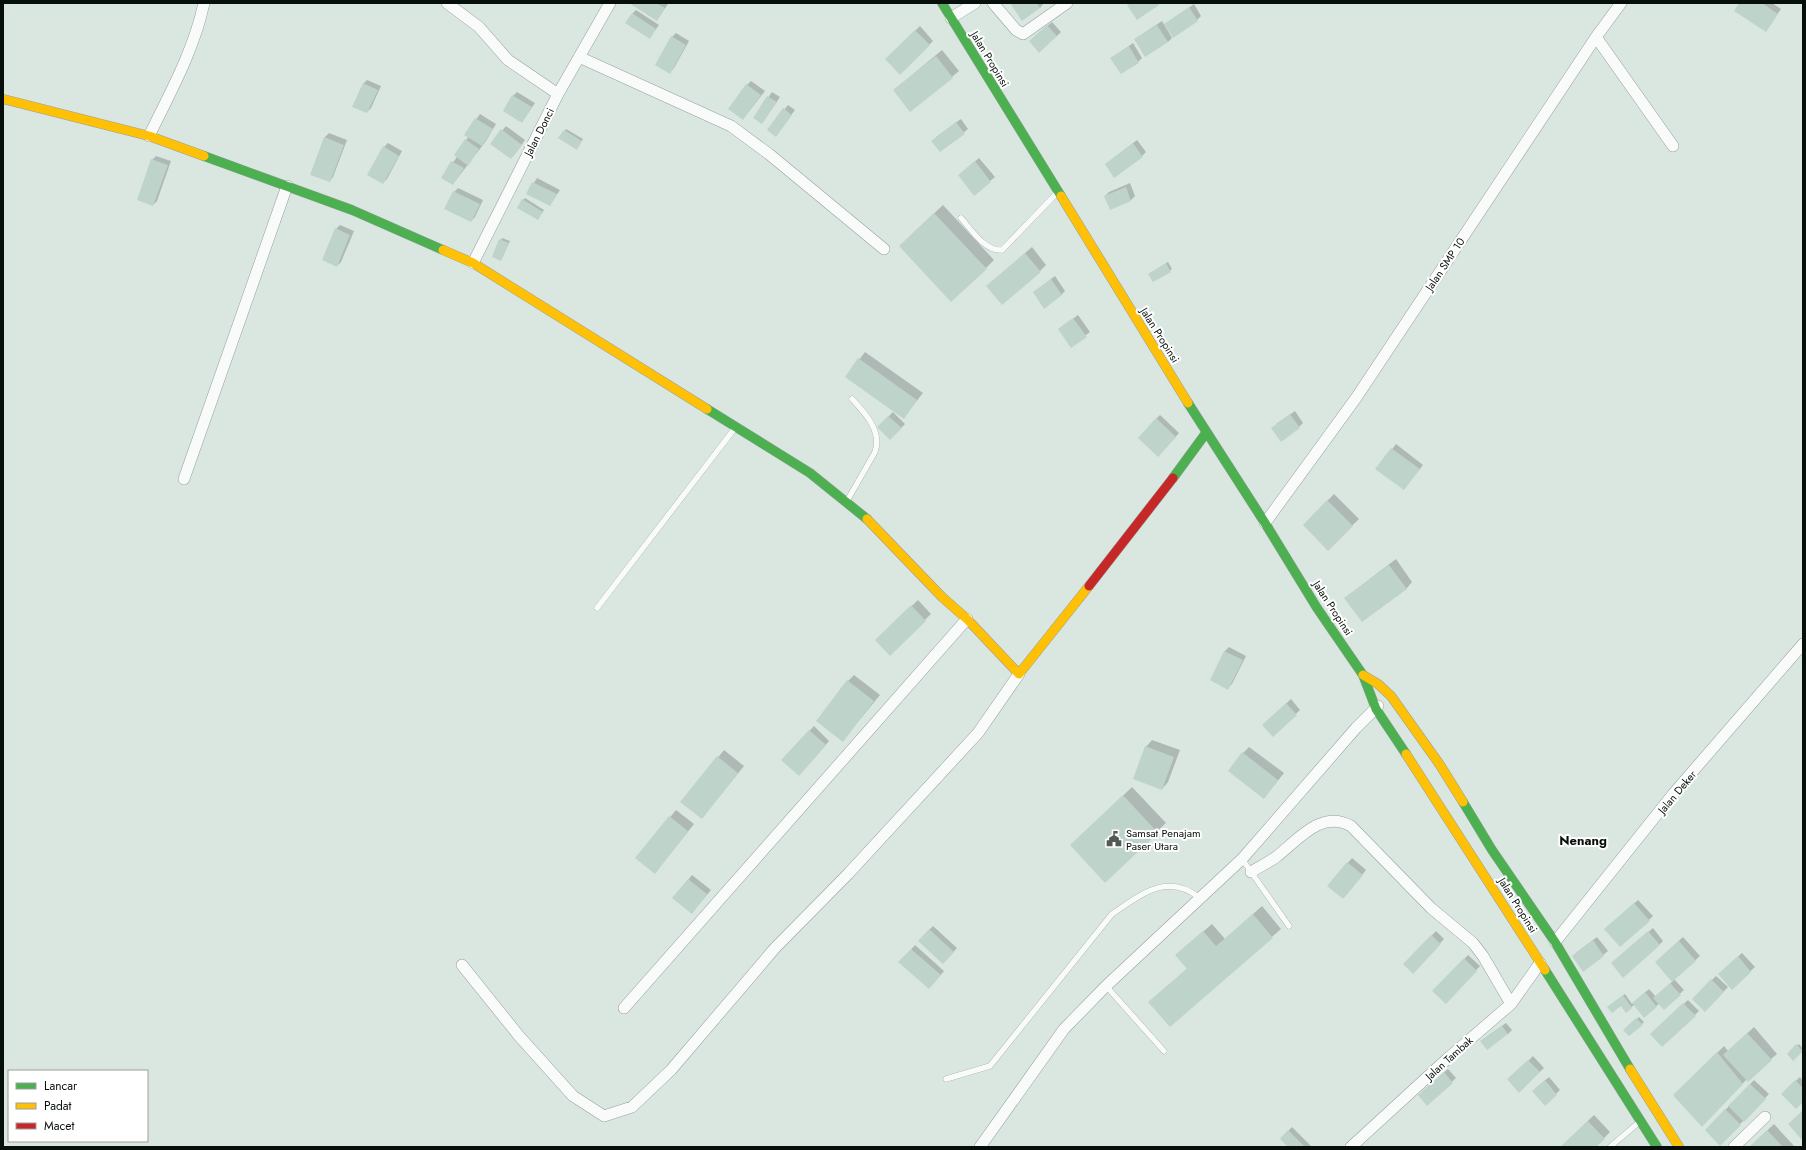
<svg xmlns="http://www.w3.org/2000/svg" width="1806" height="1150" font-family="Jost,sans-serif">
	<style>
		.shadow { fill: #0003 }
		.building { fill: #bed3ca }
		.lines { fill: none; stroke-linecap: round; stroke-linejoin: round }
		.lane-casing { stroke: #96a09c; stroke-width: 6 }
		.street-casing { stroke: #96a09c; stroke-width: 12 }
		.fast-casing { stroke: #96a09c; stroke-width: 10 }
		.slow-casing { stroke: #96a09c; stroke-width: 10 }
		.jam-casing { stroke: #96a09c; stroke-width: 10 }
		.lane { stroke: #f9fbfa; stroke-width: 5.5 }
		.street { stroke: #f9fbfa; stroke-width: 11 }
		.fast { stroke: #4caf50; stroke-width: 9 }
		.slow { stroke: #ffc107; stroke-width: 9 }
		.jam { stroke: #c62828; stroke-width: 9 }
		.labels { text-anchor: middle; stroke-width: 4; stroke-linejoin: round; paint-order: stroke }
		.street-label { font-size: 11px; fill: #070f0b; stroke: #fff }
		.poi-label { font-size: 11px; fill: #070f0b; stroke: #fff; text-anchor: start }
		.quarter-label { font-size: 13px; font-weight: bold; fill: #070f0b; stroke: #fff }
	</style>
	<rect width="100%" height="100%" fill="#dae7e1"/>
	<!-- shadow -->
	<path class="shadow" d="M 631,3 L 666,3 L 668,4 L 657,20 Z
		M 1011,3 L 1044,3 L 1040,8 Z
		M 1740,3 L 1772,3 L 1781,9 L 1766,31 Z
		M 1194,4 L 1201,16 L 1197,20 L 1166,24 Z
		M 636,10 L 659,25 L 650,37 L 632,14 Z
		M 1162,21 L 1172,38 L 1168,42 L 1135,39 Z
		M 1052,22 L 1061,32 L 1057,36 L 1034,37 Z
		M 920,26 L 933,41 L 900,74 L 886,59 Z
		M 676,33 L 689,41 L 674,68 L 670,72 L 672,37 Z
		M 1133,43 L 1142,58 L 1138,62 L 1112,58 Z
		M 942,50 L 959,71 L 911,111 L 894,90 Z
		M 367,80 L 381,86 L 371,108 L 367,112 L 363,84 Z
		M 751,81 L 765,91 L 743,119 L 747,85 Z
		M 517,92 L 535,103 L 522,122 L 513,96 Z
		M 772,92 L 780,97 L 762,123 L 754,117 Z
		M 788,105 L 795,110 L 779,131 L 768,130 Z
		M 480,114 L 496,124 L 486,141 L 453,184 L 442,177 L 457,157 L 468,137 L 465,135 Z
		M 961,119 L 968,129 L 940,151 L 936,137 Z
		M 506,126 L 525,140 L 515,154 L 491,144 Z
		M 566,129 L 583,139 L 578,147 L 560,138 Z
		M 329,133 L 347,140 L 333,177 L 330,181 L 325,137 Z
		M 1137,140 L 1146,152 L 1142,156 L 1106,164 Z
		M 388,143 L 402,151 L 387,179 L 383,183 L 384,147 Z
		M 156,156 L 171,161 L 157,201 L 153,205 L 152,160 Z
		M 979,158 L 995,177 L 974,194 L 959,175 Z
		M 537,178 L 560,190 L 550,205 L 527,194 Z
		M 1130,183 L 1135,196 L 1131,200 L 1110,208 L 1105,196 L 1109,192 Z
		M 458,188 L 483,200 L 475,217 L 471,221 L 454,192 Z
		M 525,198 L 544,210 L 539,217 L 523,200 Z
		M 943,205 L 994,260 L 986,268 L 909,237 Z
		M 340,225 L 354,231 L 341,262 L 337,266 L 336,229 Z
		M 502,238 L 510,241 L 501,260 L 493,257 Z
		M 1032,247 L 1046,265 L 1040,271 L 994,280 Z
		M 1168,262 L 1172,269 L 1154,281 L 1149,274 Z
		M 1055,276 L 1065,291 L 1061,295 L 1034,292 Z
		M 1078,315 L 1090,332 L 1071,346 L 1059,329 Z
		M 865,352 L 923,393 L 904,417 L 846,377 Z
		M 1295,411 L 1303,423 L 1299,427 L 1276,424 Z
		M 893,412 L 905,424 L 890,439 L 878,427 Z
		M 1160,415 L 1179,433 L 1162,452 L 1156,419 Z
		M 1396,444 L 1423,465 L 1404,489 L 1377,469 Z
		M 1334,494 L 1359,519 L 1328,549 L 1304,525 Z
		M 1396,559 L 1412,582 L 1406,589 L 1345,598 Z
		M 918,600 L 931,614 L 890,654 L 876,640 Z
		M 1229,647 L 1246,656 L 1232,684 L 1228,688 L 1211,680 L 1225,651 Z
		M 854,675 L 880,695 L 843,740 L 848,681 Z
		M 1291,699 L 1300,710 L 1273,736 L 1264,725 Z
		M 814,726 L 829,741 L 803,771 L 783,760 Z
		M 1152,740 L 1180,750 L 1168,782 L 1162,789 L 1146,747 Z
		M 1249,747 L 1284,773 L 1264,798 L 1243,753 Z
		M 724,750 L 744,766 L 702,818 L 682,802 Z
		M 1132,787 L 1166,823 L 1105,882 L 1080,837 Z
		M 676,810 L 694,824 L 655,873 L 637,858 Z
		M 1352,858 L 1366,870 L 1347,894 L 1328,886 Z
		M 692,875 L 711,890 L 695,909 L 673,898 Z
		M 1638,900 L 1653,916 L 1649,920 L 1610,925 Z
		M 1262,906 L 1281,929 L 1170,1026 L 1158,994 L 1188,968 L 1185,947 L 1212,924 L 1225,939 Z
		M 933,926 L 957,948 L 947,959 L 929,930 Z
		M 1653,928 L 1663,941 L 1659,945 L 1616,960 Z
		M 1436,931 L 1444,939 L 1413,972 L 1405,964 Z
		M 1597,937 L 1608,951 L 1584,970 L 1577,952 Z
		M 1683,937 L 1700,956 L 1674,979 L 1684,990 L 1664,1008 L 1660,1003 L 1656,1006 L 1634,1005 L 1626,1011 L 1622,1005 L 1610,1005 L 1625,994 L 1632,1004 L 1649,989 L 1656,997 L 1673,981 L 1660,958 Z
		M 915,945 L 944,971 L 933,984 L 900,962 Z
		M 1742,953 L 1755,967 L 1732,988 L 1723,970 Z
		M 1468,955 L 1480,966 L 1446,1003 L 1434,991 Z
		M 1716,976 L 1728,987 L 1705,1011 L 1693,999 Z
		M 1688,1000 L 1699,1011 L 1662,1046 L 1651,1034 Z
		M 1639,1017 L 1644,1022 L 1629,1035 L 1625,1030 Z
		M 1506,1023 L 1512,1030 L 1508,1034 L 1486,1037 Z
		M 1754,1027 L 1777,1054 L 1747,1079 L 1702,1125 L 1674,1096 L 1724,1046 L 1728,1051 Z
		M 1799,1044 L 1803,1049 L 1793,1059 L 1788,1054 Z
		M 1533,1056 L 1544,1068 L 1519,1091 L 1509,1080 Z
		M 1448,1069 L 1456,1078 L 1427,1104 L 1423,1091 Z
		M 1549,1077 L 1560,1090 L 1556,1094 L 1537,1087 Z
		M 1800,1077 L 1803,1081 L 1803,1100 L 1782,1094 Z
		M 1754,1080 L 1769,1094 L 1720,1145 L 1706,1130 Z
		M 1594,1115 L 1610,1132 L 1595,1147 L 1561,1147 Z
		M 1774,1124 L 1795,1147 L 1750,1147 Z
		M 1292,1127 L 1312,1147 L 1290,1147 L 1281,1138 Z"/>
	<!-- building -->
	<path class="building" d="M 629,3 L 656,3 L 665,8 L 657,21 Z
		M 1010,3 L 1037,3 L 1040,8 L 1022,21 Z
		M 1130,3 L 1158,3 L 1159,5 L 1137,20 L 1127,5 Z
		M 1739,3 L 1762,3 L 1778,14 L 1766,32 L 1734,11 Z
		M 1189,7 L 1198,21 L 1173,38 L 1164,24 Z
		M 632,13 L 656,29 L 650,39 L 625,23 Z
		M 1047,25 L 1057,36 L 1039,53 L 1029,41 Z
		M 1157,25 L 1168,42 L 1145,57 L 1134,39 Z
		M 915,30 L 930,45 L 900,75 L 885,59 Z
		M 671,36 L 686,45 L 670,74 L 655,65 Z
		M 1129,46 L 1139,63 L 1121,74 L 1110,58 Z
		M 936,56 L 953,78 L 910,112 L 893,90 Z
		M 363,83 L 378,90 L 367,113 L 352,107 Z
		M 746,84 L 761,95 L 743,120 L 728,109 Z
		M 512,95 L 532,107 L 522,123 L 503,111 Z
		M 767,96 L 777,102 L 762,124 L 753,118 Z
		M 783,108 L 792,115 L 776,137 L 767,130 Z
		M 475,118 L 493,129 L 482,146 L 464,135 Z
		M 956,122 L 965,134 L 940,152 L 931,141 Z
		M 501,129 L 522,145 L 511,159 L 490,144 Z
		M 564,130 L 582,141 L 577,150 L 558,138 Z
		M 324,137 L 344,145 L 330,182 L 310,175 Z
		M 465,139 L 479,149 L 468,166 L 454,155 Z
		M 1133,143 L 1143,157 L 1114,178 L 1105,164 Z
		M 383,146 L 399,156 L 383,184 L 367,175 Z
		M 151,159 L 168,165 L 153,206 L 137,200 Z
		M 451,161 L 464,168 L 453,185 L 441,178 Z
		M 975,161 L 991,182 L 974,196 L 958,175 Z
		M 532,182 L 557,194 L 550,206 L 526,194 Z
		M 1126,187 L 1131,201 L 1110,210 L 1104,196 Z
		M 453,191 L 480,204 L 471,222 L 444,209 Z
		M 522,199 L 543,212 L 538,220 L 517,208 Z
		M 934,213 L 987,269 L 951,302 L 899,246 Z
		M 335,228 L 350,235 L 337,267 L 322,260 Z
		M 499,239 L 509,243 L 501,261 L 492,257 Z
		M 1025,253 L 1041,272 L 1002,305 L 986,286 Z
		M 1166,263 L 1171,272 L 1153,282 L 1148,274 Z
		M 1051,279 L 1062,295 L 1044,309 L 1033,292 Z
		M 1073,318 L 1087,337 L 1071,348 L 1058,329 Z
		M 858,358 L 917,400 L 904,419 L 845,377 Z
		M 1290,414 L 1300,428 L 1281,442 L 1271,428 Z
		M 888,416 L 902,428 L 890,440 L 877,427 Z
		M 1156,418 L 1176,437 L 1158,457 L 1138,438 Z
		M 1391,448 L 1420,469 L 1404,490 L 1375,469 Z
		M 1327,500 L 1353,526 L 1328,551 L 1303,525 Z
		M 1389,565 L 1407,589 L 1362,622 L 1344,598 Z
		M 911,605 L 926,621 L 890,656 L 875,640 Z
		M 1224,651 L 1243,660 L 1228,690 L 1210,680 Z
		M 847,680 L 874,701 L 843,742 L 816,721 Z
		M 1286,703 L 1297,715 L 1273,737 L 1262,725 Z
		M 809,730 L 826,745 L 799,776 L 781,760 Z
		M 1145,746 L 1174,757 L 1162,790 L 1133,779 Z
		M 1242,752 L 1278,780 L 1264,799 L 1228,771 Z
		M 717,756 L 738,773 L 702,819 L 680,802 Z
		M 1123,795 L 1158,833 L 1105,883 L 1070,845 Z
		M 669,816 L 688,831 L 655,874 L 635,858 Z
		M 1347,862 L 1363,875 L 1343,899 L 1327,886 Z
		M 688,879 L 707,894 L 692,914 L 672,898 Z
		M 1634,903 L 1650,921 L 1620,947 L 1604,929 Z
		M 1253,914 L 1273,938 L 1170,1027 L 1148,1002 L 1187,969 L 1175,955 L 1203,931 L 1216,946 Z
		M 929,929 L 954,952 L 943,964 L 918,941 Z
		M 1648,931 L 1660,945 L 1623,978 L 1611,963 Z
		M 1431,935 L 1441,944 L 1413,974 L 1403,964 Z
		M 1593,940 L 1604,956 L 1583,972 L 1572,956 Z
		M 1679,941 L 1696,961 L 1672,982 L 1655,962 Z
		M 911,949 L 941,975 L 929,989 L 898,962 Z
		M 1738,956 L 1751,972 L 1732,990 L 1718,974 Z
		M 1464,958 L 1477,971 L 1446,1004 L 1432,991 Z
		M 1711,979 L 1724,992 L 1705,1012 L 1692,999 Z
		M 1670,983 L 1681,995 L 1664,1010 L 1653,998 Z
		M 1645,992 L 1657,1007 L 1644,1018 L 1632,1003 Z
		M 1623,995 L 1632,1008 L 1626,1013 L 1621,1006 L 1612,1013 L 1607,1007 Z
		M 1683,1003 L 1696,1016 L 1662,1047 L 1650,1034 Z
		M 1636,1018 L 1643,1025 L 1629,1036 L 1623,1030 Z
		M 1502,1026 L 1508,1034 L 1487,1050 L 1480,1041 Z
		M 1747,1033 L 1772,1060 L 1748,1082 L 1723,1055 Z
		M 1796,1044 L 1803,1051 L 1793,1061 L 1787,1054 Z
		M 1717,1052 L 1743,1084 L 1702,1127 L 1673,1095 Z
		M 1528,1060 L 1540,1072 L 1519,1093 L 1507,1079 Z
		M 1444,1072 L 1453,1083 L 1427,1106 L 1418,1095 Z
		M 1545,1080 L 1557,1095 L 1545,1106 L 1532,1091 Z
		M 1795,1080 L 1803,1088 L 1803,1102 L 1796,1109 L 1781,1094 Z
		M 1750,1084 L 1766,1099 L 1744,1122 L 1728,1106 Z
		M 1725,1109 L 1741,1125 L 1720,1146 L 1705,1130 Z
		M 1803,1110 L 1803,1141 L 1788,1124 Z
		M 1588,1121 L 1605,1139 L 1596,1147 L 1560,1147 Z
		M 1288,1130 L 1305,1147 L 1288,1147 L 1280,1139 Z
		M 1767,1130 L 1783,1147 L 1749,1147 Z"/>
	<g class="lines">
		<defs>
			<path id="lane" d="M 961,218 C 971,229 985,252 1002,250 L 1055,195
				M 847,501 L 875,452 C 882,431 866,414 852,399
				M 597,608 L 735,428
				M 1242,859 L 1289,926
				M 1106,986 L 1164,1051
				M 946,1079 L 990,1066 L 1112,914 C 1142,894 1167,872 1200,898
				M 1610,1147 L 1637,1124"/>
			<path id="street" d="M 447,3 L 479,27 L 508,60 L 558,94
				M 993,3 L 1016,30 L 1023,34 L 1067,3
				M 951,18 L 975,3
				M 1596,37 L 1673,146
				M 579,57 L 731,126 L 769,154 L 884,249
				M 149,136 C 170,93 194,50 204,3
				M 473,263 L 558,94 L 610,3
				M 184,479 L 287,186
				M 1265,523 L 1356,398 L 1596,37 L 1621,3
				M 1251,872 C 1259,867 1268,863 1276,857 C 1297,841 1321,809 1351,826 L 1431,908 L 1473,943 L 1483,956 L 1511,1004
				M 1555,942 L 1674,793 L 1803,644
				M 462,965 L 519,1036 L 573,1096 L 604,1116 L 632,1107 L 671,1070 L 775,948 L 848,874 L 978,733 L 1019,674
				M 624,1008 L 967,619
				M 980,1147 L 1064,1029 L 1106,986 L 1242,859 L 1356,728 L 1378,706
				M 1351,1147 L 1447,1059 L 1511,1004 L 1540,963
				M 1734,1147 L 1765,1117"/>
			<path id="fast" d="M 942,3 L 1061,196
				M 204,156 L 352,210 L 443,250
				M 1188,403 L 1265,523 L 1317,608 L 1363,675 L 1376,709 L 1406,754
				M 707,409 L 810,473 L 867,519
				M 1173,478 L 1206,433
				M 1463,802 L 1492,850 L 1555,942 L 1630,1069
				M 1545,970 L 1657,1147"/>
			<path id="slow" d="M 3,99 L 149,136 L 204,156
				M 1061,196 L 1188,403
				M 443,250 L 473,263 L 707,409
				M 867,519 L 942,597 L 967,619 L 1019,674 L 1089,586
				M 1363,675 L 1378,684 L 1391,696 L 1440,765 L 1463,802
				M 1406,754 L 1545,970
				M 1630,1069 L 1679,1147"/>
			<path id="jam" d="M 1089,586 L 1173,478"/>
		</defs>
		<!-- lane casing -->
		<use href="#lane" class="lane-casing"/>
		<!-- street casing -->
		<use href="#street" class="street-casing"/>
		<!-- fast casing -->
		<use href="#fast" class="fast-casing"/>
		<!-- slow casing -->
		<use href="#slow" class="slow-casing"/>
		<!-- jam casing -->
		<use href="#jam" class="jam-casing"/>
		<!-- lane -->
		<use href="#lane" class="lane"/>
		<!-- street -->
		<use href="#street" class="street"/>
		<!-- fast -->
		<use href="#fast" class="fast"/>
		<!-- slow -->
		<use href="#slow" class="slow"/>
		<!-- jam -->
		<use href="#jam" class="jam"/>
	</g>
	<!-- icons -->
	<defs>
		<symbol id="civic-bare" viewBox="-9 -9 18 18"><path d="M-.6-6.5H3V-4.5H.6V-3L4-1V1h2V6H-6V1h2V-1L-.6-3ZM-1.2 2.5V6h2.4V2.5Z" fill="#515b56" stroke="#fff" stroke-width="2.5" paint-order="stroke"/></symbol>
	</defs>
	<g fill-rule="evenodd">
		<use href="#civic-bare" x="1103" y="828" width="22" height="22"/>
	</g>
	<g class="labels">
		<!-- street labels -->
		<g class="street-label">
			<text transform="translate(990 59) rotate(59)" y="4">Jalan Propinsi</text>
			<text transform="translate(539 132) rotate(-63)" y="4">Jalan Donci</text>
			<text transform="translate(1445 264) rotate(-56)" y="4">Jalan SMP 10</text>
			<text transform="translate(1160 335) rotate(58)" y="4">Jalan Propinsi</text>
			<text transform="translate(1333 608) rotate(57)" y="4">Jalan Propinsi</text>
			<text transform="translate(1677 792) rotate(-50)" y="4">Jalan Deker</text>
			<text transform="translate(1518 905) rotate(58)" y="4">Jalan Propinsi</text>
			<text transform="translate(1449 1058) rotate(-42)" y="4">Jalan Tambak</text>
		</g>
		<!-- poi labels -->
		<g class="poi-label">
			<text x="1126" y="837">Samsat Penajam<tspan x="1126" dy="13">Paser Utara</tspan></text>
		</g>
		<!-- quarter labels -->
		<g class="quarter-label">
			<text x="1583" y="845">Nenang</text>
		</g>
	</g>
	<!-- border -->
	<rect width="1806" height="1150" fill="none" stroke="#070f0b" stroke-width="8"/>
	<!-- legend -->
	<rect x="8" y="1070" width="140" height="72" fill="#ffffff" stroke="#9c9f9d"/>
	<rect x="16" y="1083" width="20" height="6" fill="#4caf50" stroke="#9c9f9d"/>
	<text x="44" y="1090" font-size="12" fill="#070f0b">Lancar</text>
	<rect x="16" y="1103" width="20" height="6" fill="#ffc107" stroke="#9c9f9d"/>
	<text x="44" y="1110" font-size="12" fill="#070f0b">Padat</text>
	<rect x="16" y="1123" width="20" height="6" fill="#c62828" stroke="#9c9f9d"/>
	<text x="44" y="1130" font-size="12" fill="#070f0b">Macet</text>
</svg>
